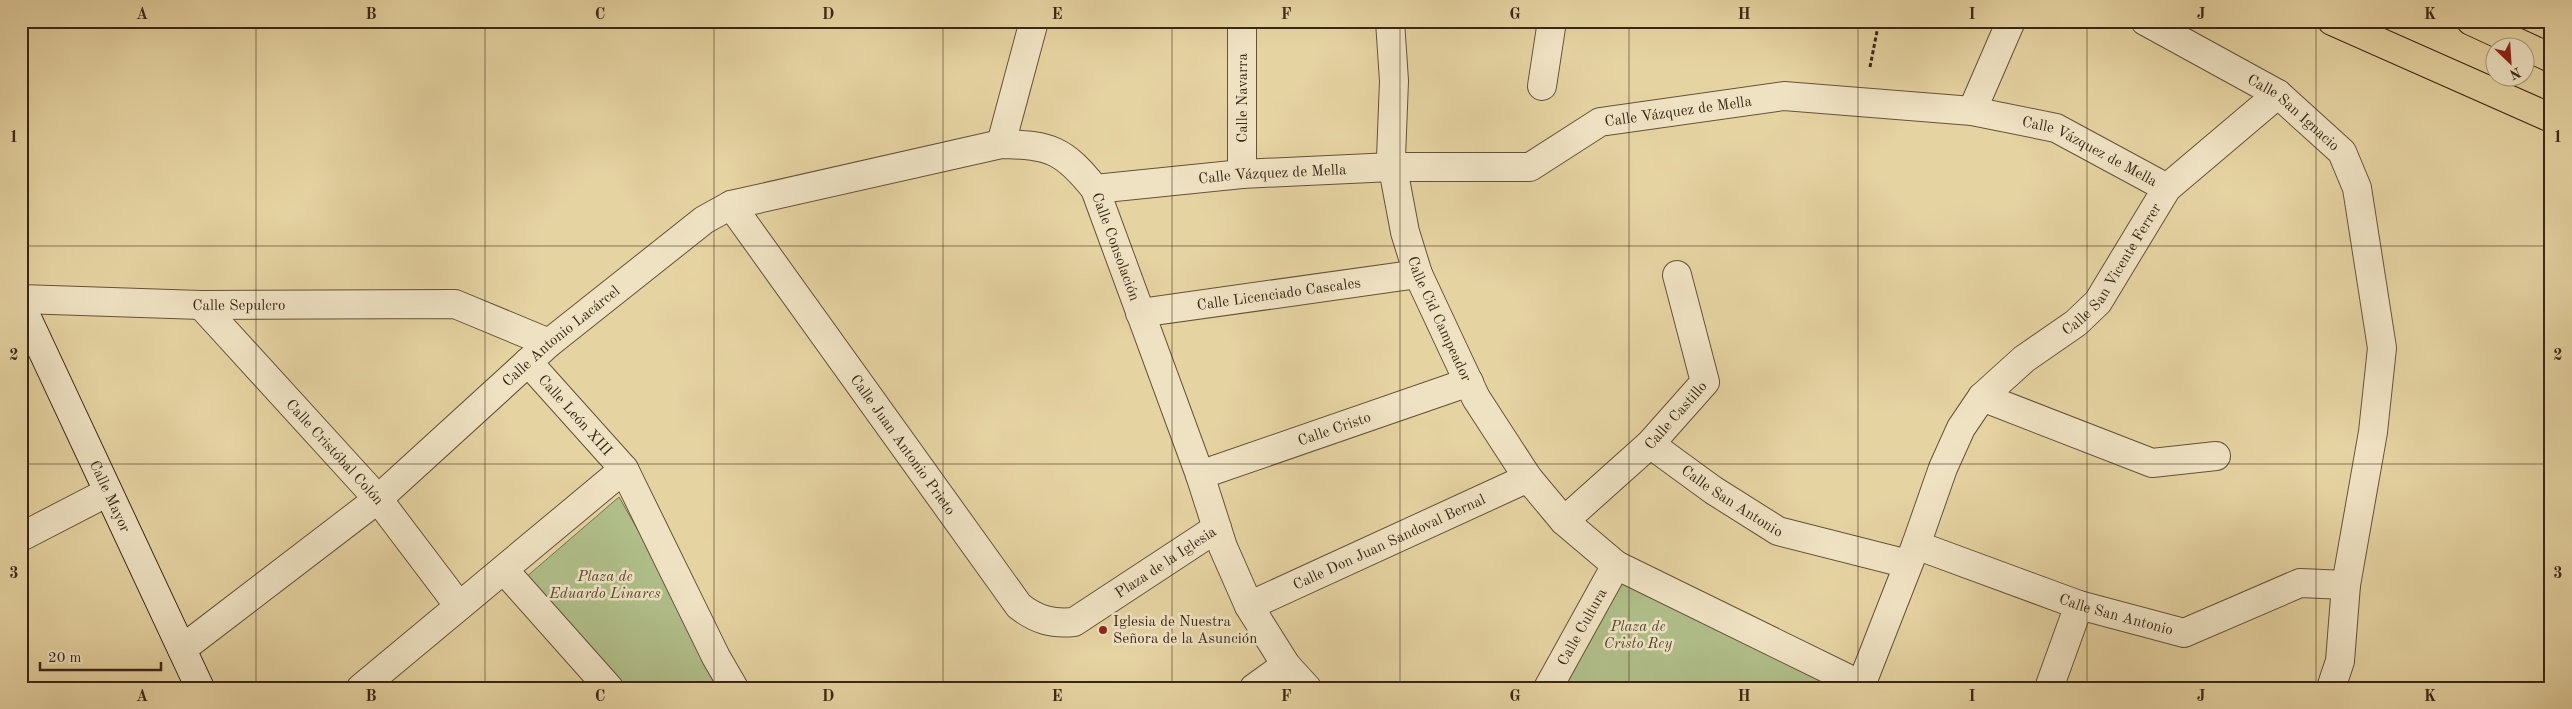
<svg xmlns="http://www.w3.org/2000/svg" width="2572" height="709" font-family="'Old Standard TT',serif">
	<style>
		.green { fill: #b0be89; stroke: #757250 }
		.lines { fill: none; stroke-linecap: round; stroke-linejoin: round }
		.street-casing { stroke: #655239; stroke-width: 30 }
		.secondary-casing { stroke: #3a2716; stroke-width: 30 }
		.primary-casing { stroke: #3a2716; stroke-width: 30 }
		.path { stroke: #3a2716; stroke-width: 3; stroke-dasharray: 4 2.5; stroke-linecap: butt }
		.street { stroke: #efe2c3; stroke-width: 28 }
		.secondary { stroke: #efe2c3; stroke-width: 28 }
		.primary { stroke: #e6d3a2; stroke-width: 28 }
		.grid { fill: none; stroke: #3a2716; stroke-width: 1; stroke-opacity: 0.55 }
		.poi-dot { fill: #8f2418; stroke: #efe2c3; stroke-width: 2 }
		.labels { text-anchor: middle; stroke-width: 5; stroke-linejoin: round; paint-order: stroke }
		.street-label { font-size: 15px; fill: #3a2716; stroke: #efe2c3 }
		.park-label { font-size: 15px; font-style: italic; fill: #52452d; stroke: #efe2c3 }
		.poi-label { font-size: 15px; fill: #3a2716; stroke: #efe2c3; text-anchor: start }
		.neatline { fill: none; stroke: #3a2716; stroke-width: 2 }
		.grid-label { font-size: 16px; text-anchor: middle; font-weight: bold; fill: #3a2716 }
	</style>
	<rect width="100%" height="100%" fill="#e6d3a2"/>
	<filter id="stains"><feTurbulence type="fractalNoise" baseFrequency=".004" numOctaves="4"/><feColorMatrix values="0 0 0 0 .2 0 0 0 0 .09 0 0 0 0 .02 0 0 0 .5 -.17"/></filter>
	<radialGradient id="worn" r=".72"><stop offset=".6" stop-color="#630" stop-opacity="0"/><stop offset="1" stop-color="#630" stop-opacity=".3"/></radialGradient>
	<!-- green -->
	<path class="green" d="M 619,497 L 728,688 L 625,688 L 575,637 L 525,578 Z
		M 1616,565 L 1860,688 L 1554,688 Z"/>
	<g class="lines">
		<defs>
			<g id="street">
				<path d="M 1242,21 L 1242,174"/>
				<path id="s1" d="M 1390,21 L 1394,81 L 1391,158 L 1405,232 L 1418,274 L 1476,398 L 1528,478 L 1564,521 L 1616,565 L 1861,685"/>
				<path id="s2" d="M 2145,21 L 2278,94 L 2342,152 L 2357,188 L 2382,348 L 2373,432 L 2346,585 L 2340,661 L 2331,688"/>
				<path d="M 1542,86 L 1552,21"/>
				<path d="M 1972,111 L 2011,21"/>
				<path d="M 1001,144 L 1034,21"/>
				<path id="s3" d="M 1095,189 L 1242,174 L 1392,167 L 1530,167 L 1600,122 L 1784,96 L 1972,111 L 2056,128 L 2167,188"/>
				<path id="s4" d="M 731,205 L 1019,606 C 1037,620 1052,624 1074,622 L 1217,528"/>
				<path id="s5" d="M 21,299 L 201,305 L 455,304 L 549,343"/>
				<path id="s6" d="M 201,305 L 378,499 L 459,606"/>
				<path id="s7" d="M 1140,313 L 1418,274"/>
				<path id="s8" d="M 528,362 L 624,469 L 716,657 L 734,688"/>
				<path d="M 1982,397 L 2152,463 L 2216,456"/>
				<path id="s9" d="M 1650,444 L 1713,490 L 1778,531 L 1908,564"/>
				<path id="s10" d="M 1200,475 L 1469,382"/>
				<path id="s11" d="M 1564,521 L 1650,444 L 1705,382 L 1677,275"/>
				<path d="M 21,537 L 108,492"/>
				<path id="s12" d="M 1916,545 L 2079,605 L 2184,633 L 2300,583 L 2346,585"/>
				<path d="M 504,570 L 609,688"/>
				<path id="s13" d="M 1249,606 L 1528,478"/>
				<path id="s14" d="M 182,649 L 378,499 L 549,343 L 704,220 L 731,205 L 1001,144 C 1051,145 1064,150 1095,189 L 1200,475 L 1223,547 L 1249,606 L 1286,665 L 1307,688"/>
				<path d="M 361,688 L 624,469"/>
				<path d="M 1254,688 L 1286,665"/>
				<path id="s15" d="M 1548,688 L 1616,565"/>
				<path id="s16" d="M 1860,688 L 1916,545 L 1943,468 L 1961,428 L 1982,397 L 2024,359 L 2076,323 L 2098,302 L 2167,188 L 2278,94"/>
				<path d="M 2049,688 L 2079,605"/>
			</g>
			<g id="secondary">
				<path id="s17" d="M 21,305 L 200,688"/>
			</g>
			<path id="primary" d="M 2332,21 L 2551,118
				M 2471,21 L 2551,58"/>
		</defs>
		<!-- street casing -->
		<use href="#street" class="street-casing"/>
		<!-- secondary casing -->
		<use href="#secondary" class="secondary-casing"/>
		<!-- primary casing -->
		<use href="#primary" class="primary-casing"/>
		<!-- path -->
		<path class="path" d="M 1870,67 L 1879,21"/>
		<!-- street -->
		<use href="#street" class="street"/>
		<!-- secondary -->
		<use href="#secondary" class="secondary"/>
		<!-- primary -->
		<use href="#primary" class="primary"/>
	</g>
	<!-- grid -->
	<path class="grid" d="M 256,21 L 256,688M 485,21 L 485,688M 714,21 L 714,688M 943,21 L 943,688M 1172,21 L 1172,688M 1400,21 L 1400,688M 1629,21 L 1629,688M 1858,21 L 1858,688M 2087,21 L 2087,688M 2316,21 L 2316,688M 21,246 L 2551,246M 21,464 L 2551,464"/>
	<!-- markers -->
	<circle class="poi-dot" cx="1103" cy="630" r="5"/>
	<g class="labels">
		<!-- street labels -->
		<g class="street-label">
			<text transform="translate(1242 98) rotate(-90)" y="5">Calle Navarra</text>
			<text dy="5" stroke="none"><textPath href="#s3" startOffset="598">Calle Vázquez de Mella</textPath></text>
			<text dy="5" stroke="none"><textPath href="#s2" startOffset="175">Calle San Ignacio</textPath></text>
			<text dy="5" stroke="none"><textPath href="#s3" startOffset="1019">Calle Vázquez de Mella</textPath></text>
			<text dy="5" stroke="none"><textPath href="#s3" startOffset="178">Calle Vázquez de Mella</textPath></text>
			<text dy="5" stroke="none"><textPath href="#s14" startOffset="1155">Calle Consolación</textPath></text>
			<text dy="5" stroke="none"><textPath href="#s16" startOffset="501">Calle San Vicente Ferrer</textPath></text>
			<text dy="5" stroke="none"><textPath href="#s7" startOffset="140">Calle Licenciado Cascales</textPath></text>
			<text dy="5" stroke="none"><textPath href="#s5" startOffset="218">Calle Sepulcro</textPath></text>
			<text dy="5" stroke="none"><textPath href="#s1" startOffset="306">Calle Cid Campeador</textPath></text>
			<text dy="5" stroke="none"><textPath href="#s14" startOffset="492">Calle Antonio Lacárcel</textPath></text>
			<text dy="5" stroke="none"><textPath href="#s11" startOffset="154">Calle Castillo</textPath></text>
			<text dy="5" stroke="none"><textPath href="#s8" startOffset="71">Calle León XIII</textPath></text>
			<text dy="5" stroke="none"><textPath href="#s10" startOffset="142">Calle Cristo</textPath></text>
			<text dy="5" stroke="none"><textPath href="#s4" startOffset="295">Calle Juan Antonio Prieto</textPath></text>
			<text dy="5" stroke="none"><textPath href="#s6" startOffset="199">Calle Cristóbal Colón</textPath></text>
			<text dy="5" stroke="none"><textPath href="#s17" startOffset="211">Calle Mayor</textPath></text>
			<text dy="5" stroke="none"><textPath href="#s9" startOffset="100">Calle San Antonio</textPath></text>
			<text dy="5" stroke="none"><textPath href="#s13" startOffset="154">Calle Don Juan Sandoval Bernal</textPath></text>
			<text dy="5" stroke="none"><textPath href="#s4" startOffset="662">Plaza de la Iglesia</textPath></text>
			<text dy="5" stroke="none"><textPath href="#s12" startOffset="212">Calle San Antonio</textPath></text>
			<text dy="5" stroke="none"><textPath href="#s15" startOffset="70">Calle Cultura</textPath></text>
		</g>
		<!-- park labels -->
		<g class="park-label">
			<text x="605" y="581">Plaza de<tspan x="605" dy="17">Eduardo Linares</tspan></text>
			<text x="1638" y="631">Plaza de<tspan x="1638" dy="17">Cristo Rey</tspan></text>
		</g>
		<!-- poi labels -->
		<g class="poi-label">
			<text x="1113" y="626">Iglesia de Nuestra<tspan x="1113" dy="17">Señora de la Asunción</tspan></text>
		</g>
	</g>
	<!-- margin -->
	<rect width="2572" height="709" fill="none" stroke="#e6d3a2" stroke-width="55"/>
	<!-- north arrow -->
	<g transform="translate(2510 62) rotate(155)"><circle r="24" fill="#efe2c3" stroke="#a7977e"/>
	<path d="M0-4L9 19L0 12L-9 19Z" fill="#8f2418"/>
	<text y="-8" font-size="14" font-weight="bold" text-anchor="middle" fill="#3a2716">N</text>
	</g>
	<!-- scale -->
	<path d="M40 662v8h121v-8" fill="none" stroke="#3a2716" stroke-width="2.5"/>
	<text x="48" y="662" font-size="15" fill="#3a2716" stroke="#efe2c3" stroke-width="4" paint-order="stroke">20 m</text>
	<rect x="28" y="28" width="2516" height="654" class="neatline"/>
	<g class="grid-label">
		<text x="142" y="19">A</text>
		<text x="371" y="19">B</text>
		<text x="600" y="19">C</text>
		<text x="828" y="19">D</text>
		<text x="1057" y="19">E</text>
		<text x="1286" y="19">F</text>
		<text x="1515" y="19">G</text>
		<text x="1744" y="19">H</text>
		<text x="1972" y="19">I</text>
		<text x="2201" y="19">J</text>
		<text x="2430" y="19">K</text>
		<text x="14" y="142">1</text>
		<text x="2558" y="142">1</text>
		<text x="14" y="360">2</text>
		<text x="2558" y="360">2</text>
		<text x="14" y="578">3</text>
		<text x="2558" y="578">3</text>
		<text x="142" y="701">A</text>
		<text x="371" y="701">B</text>
		<text x="600" y="701">C</text>
		<text x="828" y="701">D</text>
		<text x="1057" y="701">E</text>
		<text x="1286" y="701">F</text>
		<text x="1515" y="701">G</text>
		<text x="1744" y="701">H</text>
		<text x="1972" y="701">I</text>
		<text x="2201" y="701">J</text>
		<text x="2430" y="701">K</text>
	</g>
	<rect width="100%" height="100%" filter="url(#stains)"/>
	<rect width="100%" height="100%" fill="url(#worn)"/>
</svg>
